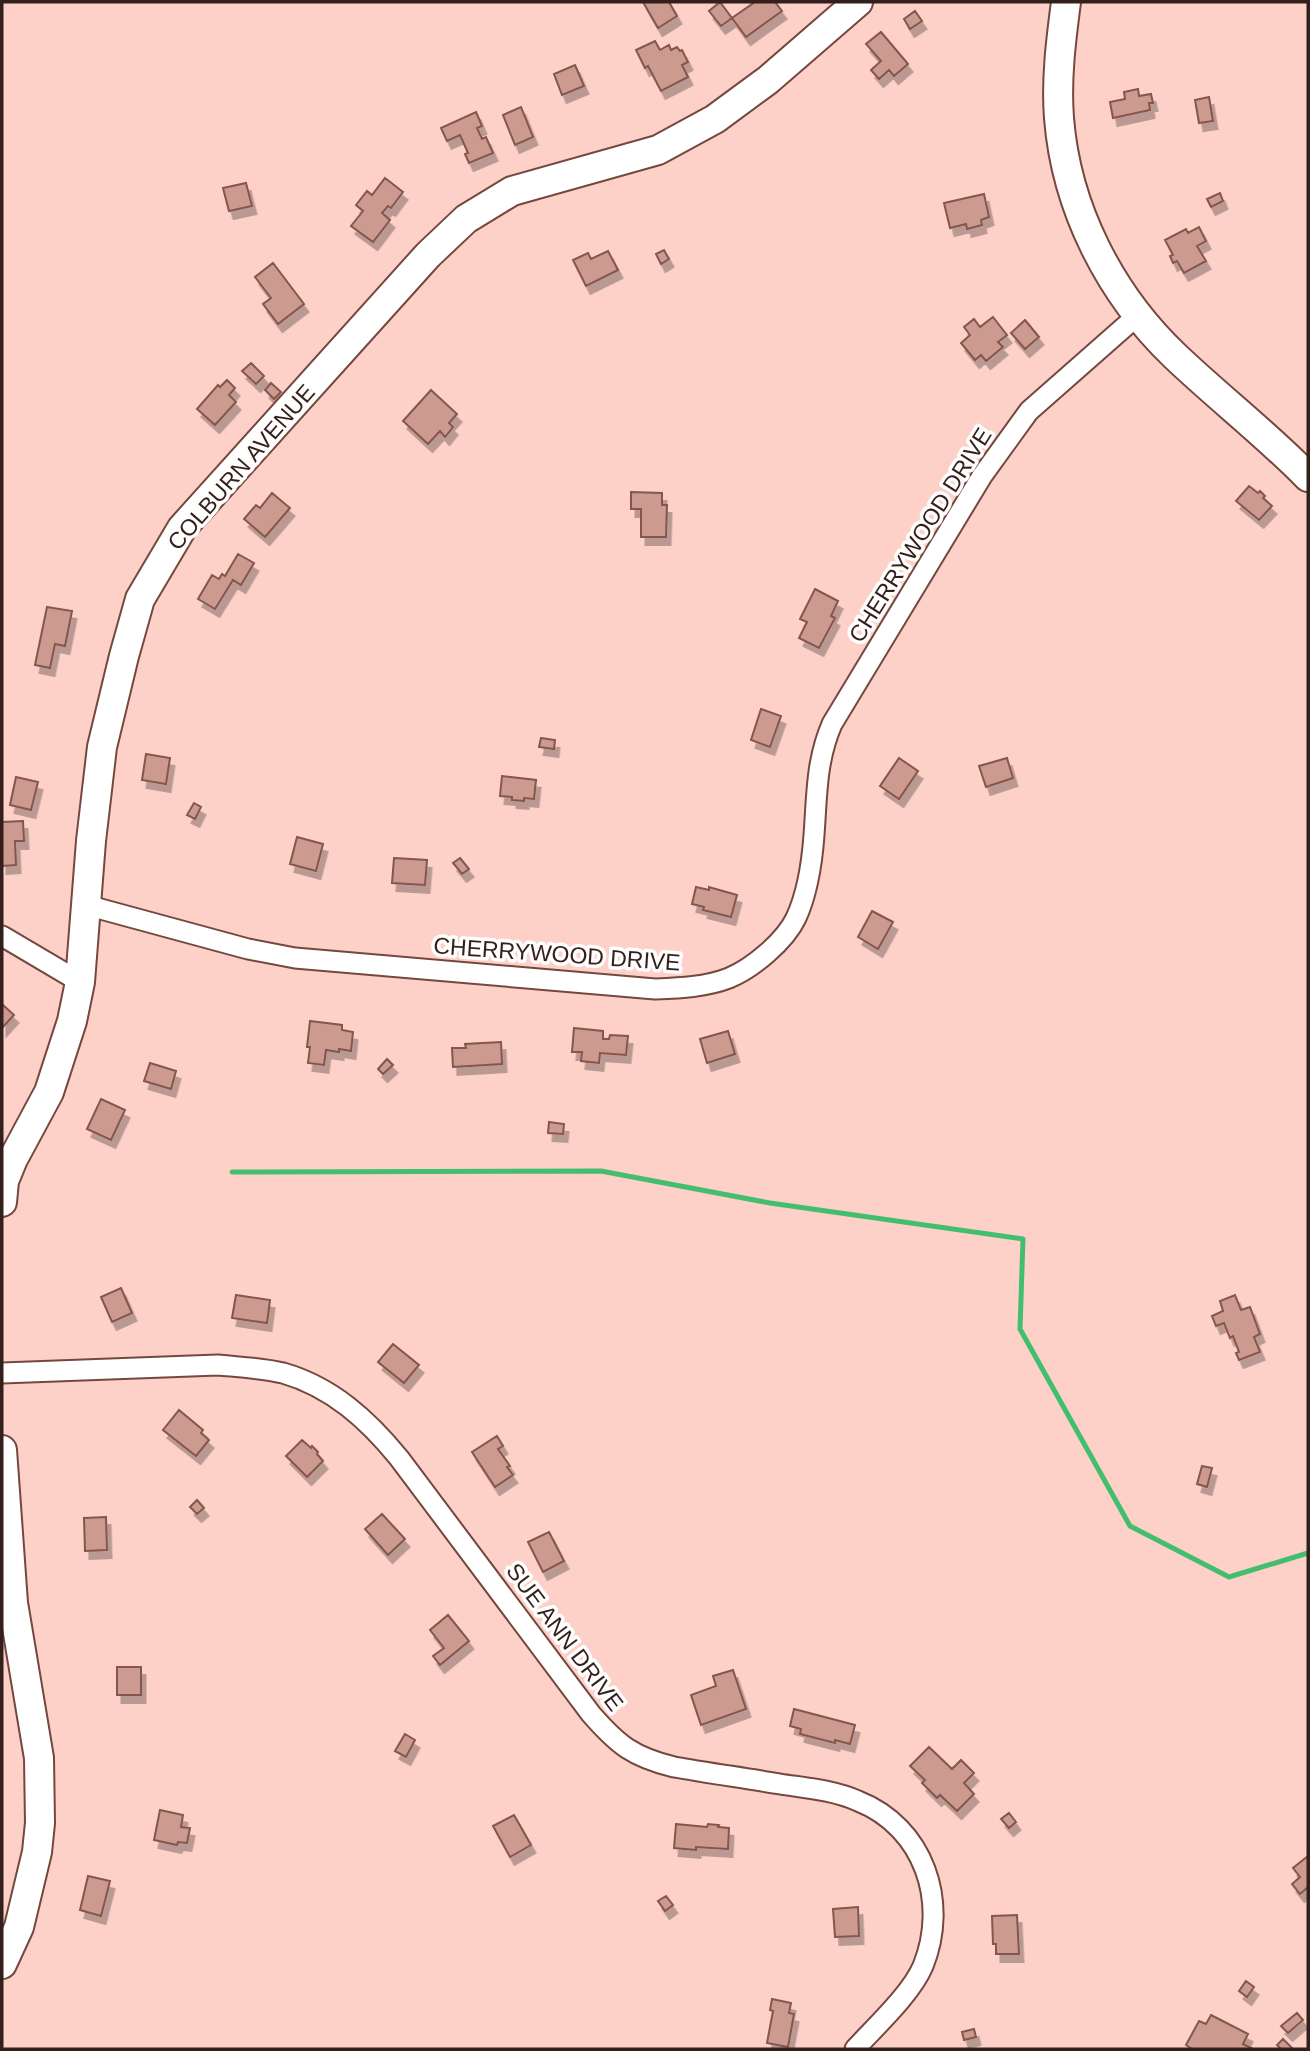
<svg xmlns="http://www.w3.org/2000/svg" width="1310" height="2051" font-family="Helvetica,sans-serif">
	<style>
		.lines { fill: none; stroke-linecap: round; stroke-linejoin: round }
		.stream { stroke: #43be6f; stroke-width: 5 }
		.building { fill: #cd9a8f; stroke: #84564d; stroke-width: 2; filter: url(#shadow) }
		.street-casing { stroke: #74483f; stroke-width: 23 }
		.secondary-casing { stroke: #74483f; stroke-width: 32 }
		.street { stroke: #fff; stroke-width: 19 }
		.secondary { stroke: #fff; stroke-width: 28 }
		.labels { text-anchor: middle; stroke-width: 7; stroke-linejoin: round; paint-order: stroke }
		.street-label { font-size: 23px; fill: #331f1b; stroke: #fefefe }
	</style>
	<defs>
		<filter id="shadow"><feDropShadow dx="4.5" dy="8" stdDeviation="0" flood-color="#0004"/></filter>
	</defs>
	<rect width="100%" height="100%" fill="#fdd1c8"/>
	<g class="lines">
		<!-- stream -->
		<path class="stream" d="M 232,1172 L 601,1171 L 770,1203 L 1023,1239 L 1020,1329 L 1130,1526 L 1229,1577 L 1308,1553"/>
	</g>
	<!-- building -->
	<path class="building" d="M 643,2 L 669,2 L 677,16 L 658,28 Z
		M 720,2 L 732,18 L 721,26 L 709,11 Z
		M 755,2 L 775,2 L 782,11 L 746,37 L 732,18 Z
		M 915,11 L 922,21 L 910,29 L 904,19 Z
		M 881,32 L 908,64 L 894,76 L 889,70 L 879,79 L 871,70 L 881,61 L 866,44 Z
		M 655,41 L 660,50 L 669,45 L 671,50 L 677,47 L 680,51 L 682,50 L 688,62 L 682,65 L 688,77 L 661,91 L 648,66 L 645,68 L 636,50 Z
		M 575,65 L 584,86 L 562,95 L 554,74 Z
		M 1138,89 L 1139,96 L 1151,94 L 1153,103 L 1149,103 L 1150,110 L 1113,118 L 1110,102 L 1125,99 L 1124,92 Z
		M 1209,97 L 1213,121 L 1199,123 L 1195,100 Z
		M 521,107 L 533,137 L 515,145 L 503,115 Z
		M 476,112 L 482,126 L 477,128 L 482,139 L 486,137 L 493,153 L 469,163 L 465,154 L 468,153 L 460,135 L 447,141 L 441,128 Z
		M 385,178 L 403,192 L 391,208 L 388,206 L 382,213 L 390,220 L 373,242 L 351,226 L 363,211 L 356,205 L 367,191 L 372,195 Z
		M 246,183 L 252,206 L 229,211 L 223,188 Z
		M 1220,193 L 1223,201 L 1211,207 L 1207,199 Z
		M 984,194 L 989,217 L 981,220 L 982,225 L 967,229 L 966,224 L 950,228 L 944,203 Z
		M 1199,227 L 1206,241 L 1197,246 L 1206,261 L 1184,273 L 1177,261 L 1173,263 L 1170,256 L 1173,255 L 1165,240 L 1186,229 L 1188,233 Z
		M 664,250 L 669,259 L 661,264 L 656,254 Z
		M 608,251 L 618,270 L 586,286 L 573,260 L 588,253 L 591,259 Z
		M 273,263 L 304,304 L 278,324 L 263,304 L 271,298 L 255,277 Z
		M 993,317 L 1007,335 L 998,342 L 1003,347 L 986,361 L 981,355 L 975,360 L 961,343 L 970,335 L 964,327 L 974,319 L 980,327 Z
		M 1025,320 L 1039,337 L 1025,349 L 1011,333 Z
		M 251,363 L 264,376 L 256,384 L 242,371 Z
		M 227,380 L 235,388 L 229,395 L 236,402 L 215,425 L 197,409 L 218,385 L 220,387 Z
		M 271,383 L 281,392 L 274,399 L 265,390 Z
		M 431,390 L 457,414 L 449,423 L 453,427 L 445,437 L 440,431 L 428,444 L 403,421 Z
		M 1249,486 L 1258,493 L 1260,491 L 1265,496 L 1263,498 L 1272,506 L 1259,520 L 1236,501 Z
		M 631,492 L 662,493 L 662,505 L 667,505 L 666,537 L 641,537 L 641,509 L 631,509 Z
		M 272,493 L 290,508 L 265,537 L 244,519 L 256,505 L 260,508 Z
		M 238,554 L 254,563 L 241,585 L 233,580 L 215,609 L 198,599 L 212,575 L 219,579 L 222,574 L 225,576 Z
		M 815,589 L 838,601 L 831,616 L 835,618 L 819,648 L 799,638 L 807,622 L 800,619 Z
		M 47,607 L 72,611 L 65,646 L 55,644 L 50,668 L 35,665 Z
		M 761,709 L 781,716 L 770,747 L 751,740 Z
		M 541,738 L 555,740 L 554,749 L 539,747 Z
		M 146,754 L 170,758 L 166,784 L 142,780 Z
		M 899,758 L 918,771 L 899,799 L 880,786 Z
		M 1007,758 L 1013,778 L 986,787 L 979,766 Z
		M 502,776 L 536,780 L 534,799 L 524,798 L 524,801 L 512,800 L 512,797 L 500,796 Z
		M 16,777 L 38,782 L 31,810 L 10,805 Z
		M 194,803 L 201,807 L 195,819 L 187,815 Z
		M 23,821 L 24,841 L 15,841 L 16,865 L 2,866 L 2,822 Z
		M 297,837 L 323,844 L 316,871 L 290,864 Z
		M 394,858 L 427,860 L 425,885 L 392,883 Z
		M 460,858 L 469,869 L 462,874 L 453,863 Z
		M 696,887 L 709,890 L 709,887 L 737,895 L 731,917 L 703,910 L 704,907 L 692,904 Z
		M 872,911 L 893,922 L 878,949 L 858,937 Z
		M 2,1004 L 14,1015 L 2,1028 Z
		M 310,1021 L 342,1025 L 342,1030 L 353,1032 L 351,1051 L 339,1049 L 339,1052 L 326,1050 L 324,1065 L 308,1063 L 310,1047 L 307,1047 Z
		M 574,1028 L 603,1031 L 603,1039 L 609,1039 L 610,1035 L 628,1036 L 626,1055 L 600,1053 L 599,1063 L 581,1061 L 582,1052 L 572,1052 Z
		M 728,1031 L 735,1054 L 707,1063 L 700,1039 Z
		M 501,1042 L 502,1064 L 453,1067 L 452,1048 L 466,1048 L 465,1044 Z
		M 387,1059 L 393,1065 L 383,1074 L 378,1069 Z
		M 150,1063 L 176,1071 L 171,1089 L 144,1081 Z
		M 101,1099 L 125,1110 L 111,1140 L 87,1129 Z
		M 549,1122 L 564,1124 L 563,1134 L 548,1133 Z
		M 121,1288 L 132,1313 L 112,1322 L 101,1297 Z
		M 236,1295 L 270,1300 L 267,1323 L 232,1318 Z
		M 1235,1295 L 1241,1310 L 1250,1307 L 1260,1334 L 1254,1337 L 1260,1352 L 1239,1360 L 1236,1353 L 1239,1352 L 1233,1336 L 1230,1338 L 1224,1323 L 1216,1326 L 1212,1316 L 1223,1311 L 1220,1301 Z
		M 393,1344 L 419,1365 L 404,1383 L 378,1362 Z
		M 179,1410 L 203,1430 L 201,1433 L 209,1440 L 196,1456 L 163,1430 Z
		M 497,1436 L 503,1446 L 498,1449 L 510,1466 L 507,1467 L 513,1475 L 495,1487 L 472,1452 Z
		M 302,1440 L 311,1448 L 312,1446 L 318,1452 L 317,1454 L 323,1461 L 307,1477 L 286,1456 Z
		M 1202,1466 L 1212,1468 L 1207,1487 L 1197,1484 Z
		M 197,1500 L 204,1508 L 197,1514 L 190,1507 Z
		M 382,1514 L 405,1539 L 388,1555 L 365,1529 Z
		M 106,1517 L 107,1550 L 85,1551 L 84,1518 Z
		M 549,1532 L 564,1561 L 543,1572 L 528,1542 Z
		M 448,1615 L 469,1641 L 440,1665 L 433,1656 L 444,1648 L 430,1630 Z
		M 117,1667 L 141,1667 L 141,1695 L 117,1695 Z
		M 733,1670 L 746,1709 L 701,1725 L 691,1695 L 716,1686 L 713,1676 Z
		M 794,1709 L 855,1725 L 850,1744 L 835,1740 L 835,1743 L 800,1734 L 801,1729 L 790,1726 Z
		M 405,1734 L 415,1740 L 406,1757 L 395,1751 Z
		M 929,1747 L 952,1769 L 961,1760 L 974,1773 L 964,1783 L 974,1794 L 957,1811 L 940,1795 L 937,1798 L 922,1783 L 925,1780 L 910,1766 Z
		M 160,1810 L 183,1815 L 181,1827 L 190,1828 L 187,1843 L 178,1842 L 177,1845 L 154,1840 Z
		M 1009,1813 L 1016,1822 L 1009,1828 L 1001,1819 Z
		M 514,1815 L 531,1845 L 510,1857 L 493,1826 Z
		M 676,1824 L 707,1827 L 708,1824 L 719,1825 L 718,1827 L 729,1828 L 728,1849 L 696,1847 L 696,1850 L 674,1848 Z
		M 1308,1856 L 1308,1887 L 1300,1894 L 1292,1884 L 1300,1877 L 1293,1868 Z
		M 88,1876 L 110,1881 L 101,1916 L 80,1910 Z
		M 666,1896 L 673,1905 L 665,1911 L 658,1901 Z
		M 858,1907 L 859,1936 L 835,1937 L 833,1909 Z
		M 1017,1915 L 1019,1954 L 996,1954 L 996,1944 L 993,1944 L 992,1916 Z
		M 1246,1981 L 1254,1987 L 1247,1997 L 1239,1991 Z
		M 772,1999 L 791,2003 L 789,2013 L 794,2014 L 788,2047 L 767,2043 L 773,2011 L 770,2010 Z
		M 1297,2013 L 1303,2020 L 1288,2033 L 1281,2026 Z
		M 1211,2015 L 1248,2034 L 1243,2044 L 1253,2049 L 1192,2049 L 1186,2045 L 1199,2021 L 1206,2024 Z
		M 974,2029 L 976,2037 L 964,2040 L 962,2032 Z
		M 1283,2039 L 1292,2048 L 1290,2049 L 1281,2049 L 1277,2045 Z"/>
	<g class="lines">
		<defs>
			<path id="street" d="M 86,905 L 248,949 L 295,958 L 655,989 C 680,988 706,987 729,978 C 753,968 785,941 796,918 C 808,892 812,863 814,835 C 817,795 816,761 832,724 L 982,476 L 1029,411 L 1138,315
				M 2,936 L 80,982
				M 2,1373 L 218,1365 C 240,1367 262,1368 283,1373 C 332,1387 368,1420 399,1458 L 591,1714 C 618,1745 633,1757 674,1767 C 709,1773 744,1778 780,1784 C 806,1788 833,1790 858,1801 C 924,1827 949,1902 923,1966 C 911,1994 876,2026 855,2049"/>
			<path id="secondary" d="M 1066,2 C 1061,40 1056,79 1059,118 C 1066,208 1110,294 1175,356 C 1218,397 1266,434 1308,477
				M 2,1202 L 4,1181 L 13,1159 L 49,1092 L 72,1021 L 80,982 L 91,841 L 102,747 L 124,656 L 140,599 L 182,528 L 428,255 L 466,219 L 512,191 L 658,150 L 715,119 L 768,80 L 858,2
				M 2,1450 L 13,1603 L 39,1758 L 40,1823 L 37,1852 L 19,1927 L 2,1964"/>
		</defs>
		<!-- street casing -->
		<use href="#street" class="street-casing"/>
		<!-- secondary casing -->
		<use href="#secondary" class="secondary-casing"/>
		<!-- street -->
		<use href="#street" class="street"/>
		<!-- secondary -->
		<use href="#secondary" class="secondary"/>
	</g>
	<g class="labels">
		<!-- street labels -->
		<g class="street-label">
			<text transform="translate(241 467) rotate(-49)" y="8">COLBURN AVENUE</text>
			<text transform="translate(920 535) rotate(-58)" y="8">CHERRYWOOD DRIVE</text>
			<text transform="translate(557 954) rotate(4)" y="8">CHERRYWOOD DRIVE</text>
			<text transform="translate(565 1637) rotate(53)" y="8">SUE ANN DRIVE</text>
		</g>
	</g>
	<!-- border -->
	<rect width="1310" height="2051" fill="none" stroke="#331f1b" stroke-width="7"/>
</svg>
